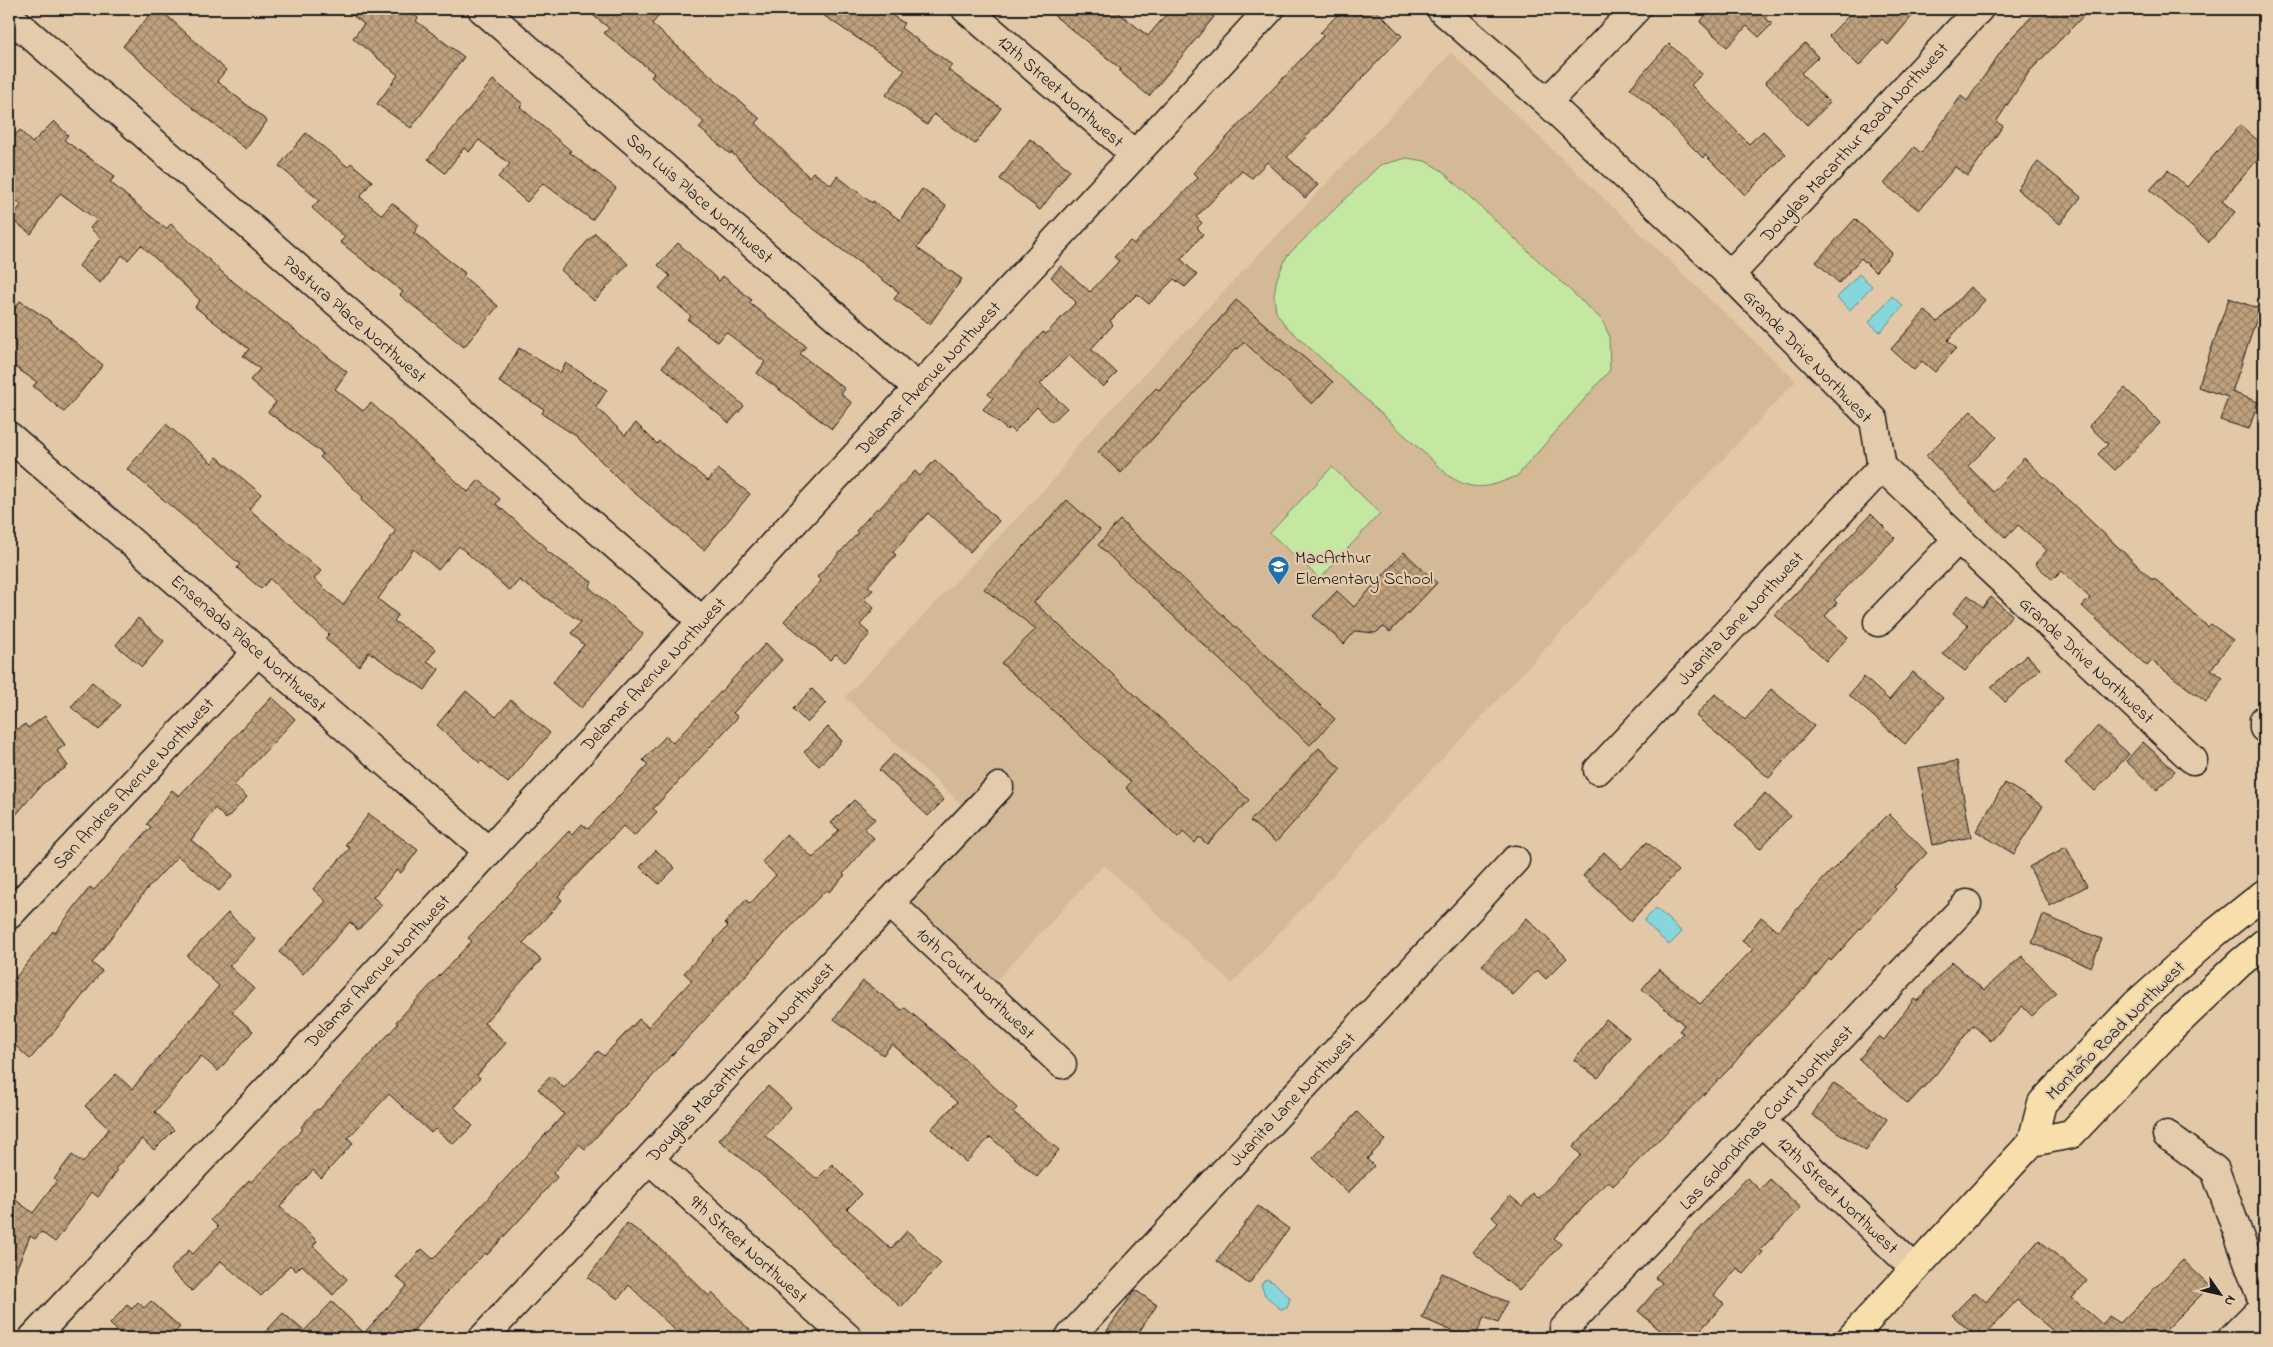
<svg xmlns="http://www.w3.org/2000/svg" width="2273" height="1347" font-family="'Indie Flower',sans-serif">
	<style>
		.built { fill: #d4b997 }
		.park { fill: #c4e8a2; stroke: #70825f }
		.water { fill: #86d7dd; stroke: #5c8c90 }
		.building { fill: url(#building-cross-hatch); stroke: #1c1c1c }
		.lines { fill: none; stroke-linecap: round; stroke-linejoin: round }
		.minor-casing { stroke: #1c1c1c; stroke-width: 31 }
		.major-casing { stroke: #1c1c1c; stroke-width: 31 }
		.minor { stroke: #e3cbac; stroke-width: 28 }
		.major { stroke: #f8deab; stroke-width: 28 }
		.labels { text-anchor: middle; stroke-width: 4.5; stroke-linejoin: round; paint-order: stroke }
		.street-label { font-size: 18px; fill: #1c1c1c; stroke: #e3cbac }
		.poi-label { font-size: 18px; fill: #1c1c1c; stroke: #e3cbac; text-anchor: start }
	</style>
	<defs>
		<pattern id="building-cross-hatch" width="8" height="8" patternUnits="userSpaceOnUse" patternTransform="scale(1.25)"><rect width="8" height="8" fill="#c0a17d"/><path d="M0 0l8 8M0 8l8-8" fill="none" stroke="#9b8266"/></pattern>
	</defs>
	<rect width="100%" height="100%" fill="#e2c8a6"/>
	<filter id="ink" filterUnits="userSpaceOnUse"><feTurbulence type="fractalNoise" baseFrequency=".02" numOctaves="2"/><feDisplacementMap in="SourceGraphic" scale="10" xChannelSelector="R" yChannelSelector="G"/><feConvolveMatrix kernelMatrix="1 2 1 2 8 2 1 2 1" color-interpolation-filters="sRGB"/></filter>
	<g filter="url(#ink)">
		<!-- built -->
		<path class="built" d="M 1451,53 L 1796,381 L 1232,983 L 1104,865 L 993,984 L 909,904 L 984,825 L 845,697 L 1055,478 L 1078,444 Z"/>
		<!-- park -->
		<path class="park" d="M 1407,158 L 1425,161 L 1441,170 L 1602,320 L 1609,335 L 1610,370 L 1517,476 C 1490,487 1475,493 1449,476 L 1285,325 L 1276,312 L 1274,295 L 1277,278 L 1287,256 L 1380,165 Z
			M 1332,467 L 1380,513 L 1320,579 L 1270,533 Z"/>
		<!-- water -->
		<path class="water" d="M 1859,274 L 1872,286 L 1850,310 L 1837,298 Z
			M 1892,296 L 1903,306 L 1880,332 L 1869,322 Z
			M 1656,908 L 1682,932 L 1669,945 L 1644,921 Z
			M 1266,1279 L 1275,1283 L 1290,1298 L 1287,1308 L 1280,1309 L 1265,1295 L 1261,1285 Z"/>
		<!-- building -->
		<path class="building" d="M 155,9 L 160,9 L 226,70 L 217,81 L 267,121 L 246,149 L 193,108 L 123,46 Z
			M 344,9 L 407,9 L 418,18 L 416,21 L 464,57 L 411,128 L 377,104 L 398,75 L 353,38 L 364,24 Z
			M 585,9 L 664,9 L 652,24 L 760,119 L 756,123 L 809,177 L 813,172 L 831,185 L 837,176 L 872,203 L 873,201 L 900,220 L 922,189 L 946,206 L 917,248 L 962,279 L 930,324 L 894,299 L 899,292 L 791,212 L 731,152 L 730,154 L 699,128 L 704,122 L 651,77 L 654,73 L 604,33 L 609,28 Z
			M 814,9 L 882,9 L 904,23 L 901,28 L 952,65 L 948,70 L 1001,108 L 975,144 L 934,114 L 927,125 L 886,95 L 905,70 Z
			M 1046,9 L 1114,9 L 1148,36 L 1171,9 L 1201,9 L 1214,17 L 1149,96 L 1119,71 L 1121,69 Z
			M 1343,9 L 1375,9 L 1402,36 L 1287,157 L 1318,185 L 1305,198 L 1267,162 L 1252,178 L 1242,171 L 1196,217 L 1202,223 L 1197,228 L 1203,234 L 1181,259 L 1197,275 L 1185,287 L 1174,279 L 1149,304 L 1137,294 L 1110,321 L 1113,325 L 1091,349 L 1117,373 L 1103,387 L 1069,355 L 1040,384 L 1067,408 L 1052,422 L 1037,407 L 1014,432 L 1009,428 L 1007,430 L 983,409 L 993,398 L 988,394 L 1043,332 L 1046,334 L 1076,302 L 1051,277 L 1061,266 L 1090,292 L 1119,261 L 1114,257 L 1130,241 L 1134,244 L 1198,178 L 1193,173 L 1323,36 L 1320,33 Z
			M 1711,9 L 1762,9 L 1759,12 L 1772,24 L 1759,37 L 1747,26 L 1727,47 L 1700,22 Z
			M 1855,9 L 1918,9 L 1888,45 L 1883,40 L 1859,66 L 1829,36 Z
			M 2039,9 L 2090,9 L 2029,72 L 1996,122 L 2003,126 L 1968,176 L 1955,167 L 1919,210 L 1884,184 L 1914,147 L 1921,153 L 1961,96 L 1967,101 L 2009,40 Z
			M 1805,43 L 1818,57 L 1801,73 L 1830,103 L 1807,125 L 1765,82 Z
			M 1669,44 L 1702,74 L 1691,85 L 1749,144 L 1763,131 L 1786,154 L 1745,195 L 1705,155 L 1703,158 L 1658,112 L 1630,88 Z
			M 493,80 L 523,104 L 520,107 L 571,151 L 569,152 L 616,188 L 592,220 L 543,183 L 527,202 L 498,177 L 510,164 L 479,140 L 469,152 L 464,148 L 445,173 L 428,159 Z
			M 54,121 L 68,135 L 64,140 L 115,176 L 110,182 L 166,229 L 171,224 L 225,275 L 347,372 L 335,389 L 363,411 L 371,403 L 468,492 L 479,480 L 500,499 L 496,504 L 547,548 L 545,550 L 592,582 L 589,587 L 643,634 L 581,708 L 552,683 L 584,645 L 571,633 L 581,622 L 519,580 L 510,591 L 459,546 L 438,570 L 414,549 L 378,599 L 398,615 L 394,621 L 436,649 L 427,661 L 439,669 L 425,690 L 369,652 L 359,666 L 325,639 L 329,634 L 270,579 L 261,589 L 237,568 L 240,564 L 127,469 L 166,424 L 212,463 L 217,457 L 261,494 L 249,509 L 321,571 L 314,579 L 343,605 L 396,530 L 361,500 L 363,497 L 320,457 L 323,454 L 268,412 L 276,402 L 250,380 L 260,369 L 243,356 L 249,349 L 195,307 L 200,300 L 141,245 L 128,260 L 122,255 L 100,283 L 79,266 L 101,238 L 90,228 L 97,220 L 60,193 L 31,234 L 11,219 L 21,205 L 9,193 L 9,142 L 20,130 L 32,143 Z
			M 2240,125 L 2264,146 L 2264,152 L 2222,201 L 2235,212 L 2209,242 L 2150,190 L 2168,170 L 2187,187 Z
			M 306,133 L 348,167 L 351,163 L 372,181 L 360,197 L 382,215 L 392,203 L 419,225 L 414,233 L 465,273 L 463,276 L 498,306 L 464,347 L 400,295 L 403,292 L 340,242 L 345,237 L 312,208 L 319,200 L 279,166 Z
			M 1030,139 L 1070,170 L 1040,210 L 1000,179 Z
			M 2038,162 L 2081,197 L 2060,224 L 2017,189 Z
			M 1855,219 L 1892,253 L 1875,272 L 1861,258 L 1839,283 L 1816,262 Z
			M 595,233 L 628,264 L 594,301 L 561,270 Z
			M 678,243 L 719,281 L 723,276 L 752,300 L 749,303 L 806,346 L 800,354 L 845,389 L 841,394 L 852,403 L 832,429 L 757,373 L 765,362 L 726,332 L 718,342 L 688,320 L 691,316 L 659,288 L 670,276 L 658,265 Z
			M 1970,287 L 1985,300 L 1948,340 L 1956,348 L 1935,372 L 1922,361 L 1914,370 L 1891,349 L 1925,311 L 1938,322 Z
			M 2229,298 L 2260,309 L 2232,392 L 2258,402 L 2249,429 L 2220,420 L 2228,397 L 2198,387 Z
			M 1236,300 L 1333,382 L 1312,404 L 1244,342 L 1238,349 L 1236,348 L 1121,473 L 1098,452 L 1156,388 L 1159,390 Z
			M 20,301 L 46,318 L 103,365 L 64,412 L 33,386 L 37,382 L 9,363 L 9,318 Z
			M 519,348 L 560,373 L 566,363 L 607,390 L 596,407 L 625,435 L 636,423 L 657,444 L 659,441 L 708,481 L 718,469 L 750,494 L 704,550 L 625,485 L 576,436 L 542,414 L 544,409 L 499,382 Z
			M 677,348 L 744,406 L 729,423 L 662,367 Z
			M 2125,388 L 2160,423 L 2115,470 L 2098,454 L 2108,444 L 2089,426 Z
			M 1971,411 L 1997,437 L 1968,466 L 1993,492 L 2024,458 L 2153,580 L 2154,578 L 2208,627 L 2211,624 L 2233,640 L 2211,669 L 2223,678 L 2206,702 L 2152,661 L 2147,666 L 2082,606 L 2090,598 L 2062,571 L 2053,580 L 2035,564 L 2047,550 L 2018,525 L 2006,538 L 1976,510 L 1977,509 L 1926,456 Z
			M 935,460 L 999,521 L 970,552 L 928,513 L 893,552 L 896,555 L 868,586 L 873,590 L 864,599 L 874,608 L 860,625 L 870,634 L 845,662 L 836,654 L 830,660 L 784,621 L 821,581 L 817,577 L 858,533 L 856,531 L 877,508 L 878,510 L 915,471 L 920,476 Z
			M 1067,500 L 1100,530 L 1034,602 L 1249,800 L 1207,844 L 1199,837 L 1195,843 L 1183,832 L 1178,838 L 1126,788 L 1131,782 L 1001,663 L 1036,629 L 984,589 Z
			M 1871,514 L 1895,538 L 1834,600 L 1837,603 L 1825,616 L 1848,637 L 1826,661 L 1775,615 Z
			M 1120,520 L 1335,719 L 1310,745 L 1098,545 Z
			M 1404,552 L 1437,583 L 1390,632 L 1384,627 L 1375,633 L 1355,631 L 1344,644 L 1313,616 L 1337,591 L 1354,607 Z
			M 1968,595 L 1983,607 L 1991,597 L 2012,615 L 1965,671 L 1943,654 L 1968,625 L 1953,613 Z
			M 138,618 L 164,641 L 142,667 L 116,645 Z
			M 766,643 L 782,660 L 733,713 L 738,717 L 653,809 L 657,812 L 634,836 L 623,826 L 558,896 L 562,900 L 523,943 L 541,960 L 484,1023 L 506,1043 L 477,1075 L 480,1078 L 454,1107 L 473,1126 L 453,1144 L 435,1129 L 431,1133 L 389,1094 L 348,1138 L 353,1143 L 321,1178 L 313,1170 L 280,1207 L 317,1241 L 313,1246 L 347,1279 L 333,1295 L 302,1265 L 296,1271 L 290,1265 L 261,1296 L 221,1261 L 192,1291 L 170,1270 L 189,1250 L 193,1254 L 218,1227 L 211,1220 L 249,1180 L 251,1182 L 303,1129 L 301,1127 L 317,1109 L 319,1110 L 398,1024 L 396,1022 L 472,941 L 468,938 L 569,831 L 573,834 L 582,824 L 588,829 L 648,765 L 643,760 L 666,736 L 673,743 Z
			M 2027,655 L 2040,669 L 2005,702 L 1991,687 Z
			M 1913,672 L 1943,698 L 1905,744 L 1849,695 L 1864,677 L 1889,700 Z
			M 92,682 L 120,705 L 99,730 L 71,707 Z
			M 812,689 L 826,703 L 807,723 L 793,709 Z
			M 1771,689 L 1814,726 L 1769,778 L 1696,716 L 1715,694 L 1745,720 Z
			M 466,691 L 496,717 L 511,700 L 550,733 L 508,783 L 482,761 L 480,763 L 437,725 Z
			M 272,697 L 295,719 L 234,785 L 247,797 L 226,819 L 215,808 L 191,840 L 233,875 L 219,891 L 178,856 L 146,890 L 92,963 L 102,971 L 57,1028 L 30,1059 L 9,1040 L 9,986 L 53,931 L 55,933 L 90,887 L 94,890 L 151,827 L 147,824 L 172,790 L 179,796 Z
			M 45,716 L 65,745 L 57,751 L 68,766 L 42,784 L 9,823 L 9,735 L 25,724 L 28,728 Z
			M 2098,726 L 2129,754 L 2095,791 L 2065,763 Z
			M 828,727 L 842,741 L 819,766 L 804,752 Z
			M 2143,742 L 2175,771 L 2157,790 L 2126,761 Z
			M 1319,748 L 1341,769 L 1276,842 L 1250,821 Z
			M 894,754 L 944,800 L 928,816 L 879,770 Z
			M 1957,761 L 1971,837 L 1933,845 L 1918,768 Z
			M 2005,783 L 2043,806 L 2014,854 L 1976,831 Z
			M 1765,793 L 1790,816 L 1760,849 L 1735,826 Z
			M 854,800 L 875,819 L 864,829 L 874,838 L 843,874 L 845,875 L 829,892 L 826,890 L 797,920 L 585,1149 L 579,1144 L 553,1173 L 557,1177 L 533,1205 L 487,1255 L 485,1253 L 449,1290 L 407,1338 L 260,1338 L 283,1313 L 304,1331 L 332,1302 L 364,1333 L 407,1286 L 396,1277 L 422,1249 L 433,1259 L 564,1114 L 538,1089 L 551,1076 L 564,1088 L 598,1051 L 604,1056 L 639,1019 L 648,1027 L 692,980 L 684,973 L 728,926 L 725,923 L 746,900 L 750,904 L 776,875 L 762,862 L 787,834 L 813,858 L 839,830 L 831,823 Z
			M 369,814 L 418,850 L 401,873 L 397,870 L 373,897 L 382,905 L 358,930 L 350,922 L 303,974 L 279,952 L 326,901 L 313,889 L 350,848 L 345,845 Z
			M 1889,814 L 1927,853 L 1894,887 L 1896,889 L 1831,961 L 1829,959 L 1804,990 L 1803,989 L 1754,1039 L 1730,1068 L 1613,1186 L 1608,1181 L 1554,1238 L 1561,1244 L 1519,1291 L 1473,1252 L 1498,1223 L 1492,1217 L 1510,1196 L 1522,1206 L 1533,1194 L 1538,1199 L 1581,1155 L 1573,1147 L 1683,1033 L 1679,1031 L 1684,1025 L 1642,989 L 1659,969 L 1700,1004 L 1753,949 L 1742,941 L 1761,917 L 1778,931 L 1826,876 Z
			M 1647,842 L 1678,871 L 1631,921 L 1583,876 L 1604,852 L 1622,869 Z
			M 2066,847 L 2087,886 L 2050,906 L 2029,867 Z
			M 656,850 L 675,868 L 659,884 L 640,867 Z
			M 228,913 L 255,939 L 229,966 L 254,989 L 232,1012 L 253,1031 L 218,1071 L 201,1056 L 155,1112 L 174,1130 L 154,1150 L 142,1139 L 115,1169 L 117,1171 L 98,1197 L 92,1192 L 55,1242 L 41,1232 L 35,1239 L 30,1236 L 9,1287 L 9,1195 L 33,1213 L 57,1181 L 54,1179 L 72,1155 L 83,1163 L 109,1129 L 85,1106 L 116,1074 L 132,1089 L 219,986 L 187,956 Z
			M 2043,915 L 2102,939 L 2091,967 L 2032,943 Z
			M 1527,918 L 1567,958 L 1546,979 L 1537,970 L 1513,995 L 1482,965 Z
			M 2022,956 L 2056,993 L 2032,1016 L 2022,1006 L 1991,1041 L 1973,1025 L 1936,1074 L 1908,1104 L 1859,1059 L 1879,1036 L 1884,1040 L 1914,999 L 1917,1001 L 1952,962 L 1984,990 Z
			M 863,981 L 902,1010 L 905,1008 L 937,1034 L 1017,1108 L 1013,1112 L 1059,1150 L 1037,1177 L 990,1137 L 966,1162 L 931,1129 L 957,1102 L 892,1044 L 883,1055 L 834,1019 Z
			M 1606,1019 L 1629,1037 L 1598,1078 L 1574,1060 Z
			M 1834,1083 L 1887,1119 L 1866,1151 L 1812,1115 Z
			M 768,1086 L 791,1107 L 765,1136 L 817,1179 L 832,1164 L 862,1194 L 847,1209 L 891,1249 L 907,1231 L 941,1263 L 901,1307 L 831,1243 L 787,1196 L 719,1140 Z
			M 1357,1112 L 1385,1140 L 1367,1159 L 1374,1166 L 1348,1193 L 1313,1158 Z
			M 1747,1178 L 1760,1190 L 1770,1179 L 1801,1208 L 1760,1250 L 1763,1252 L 1744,1274 L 1737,1268 L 1714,1295 L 1724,1304 L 1693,1338 L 1669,1338 L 1638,1311 L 1662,1283 L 1655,1277 Z
			M 1258,1206 L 1289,1229 L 1249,1284 L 1217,1261 Z
			M 627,1223 L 657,1245 L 709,1296 L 712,1293 L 758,1338 L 683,1338 L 629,1285 L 618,1299 L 588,1278 Z
			M 2039,1240 L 2087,1281 L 2072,1298 L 2103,1325 L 2109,1316 L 2120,1323 L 2183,1260 L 2210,1286 L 2158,1338 L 2061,1338 L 2017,1300 L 1982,1338 L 1977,1338 L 1952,1315 L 1975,1292 L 1986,1302 Z
			M 1442,1273 L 1507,1302 L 1498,1323 L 1484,1317 L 1475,1338 L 1468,1338 L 1422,1318 Z
			M 1135,1290 L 1157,1305 L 1135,1338 L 1102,1338 Z
			M 151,1301 L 180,1327 L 170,1338 L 125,1338 L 110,1324 L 127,1305 L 132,1309 L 138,1302 L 144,1308 Z"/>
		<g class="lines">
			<defs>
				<path id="minor" d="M 482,9 L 918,388
					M 966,9 L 1134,154
					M 1441,9 L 1547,102 L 1730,275 L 1874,420 L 1882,467 L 2193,760
					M 9,16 L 702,621
					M 1547,102 L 1636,9
					M 1730,275 L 1979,9
					M 9,436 L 488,851
					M 1878,622 L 1958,539
					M 2264,720 L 2264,728
					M 1598,770 L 1882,467
					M 890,903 L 1062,1064
					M 9,915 L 258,651
					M 1761,1121 L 1915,1269
					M 2167,1135 L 2215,1170 L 2264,1305
					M 649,1159 L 848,1338
					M 1564,1329 L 1967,904
					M 33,1338 L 310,1044 L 1270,9
					M 483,1338 L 751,1049 L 999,787
					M 1069,1338 L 1515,860
					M 2232,1338 L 2264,1306"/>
				<path id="major" d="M 2032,1142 L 2071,1134 L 2172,1028 L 2240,963 L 2264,943
					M 1851,1338 L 2032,1142 L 2042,1103 L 2136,1004 L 2215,933 L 2264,894"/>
			</defs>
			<!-- minor casing -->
			<use href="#minor" class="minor-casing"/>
			<!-- major casing -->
			<use href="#major" class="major-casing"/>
			<!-- minor -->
			<use href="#minor" class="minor"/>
			<!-- major -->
			<use href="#major" class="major"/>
		</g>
	</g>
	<!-- icons -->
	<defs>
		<symbol id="school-pin" viewBox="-11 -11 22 30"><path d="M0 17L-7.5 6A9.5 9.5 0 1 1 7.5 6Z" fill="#1f6fb2" stroke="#e3cbac"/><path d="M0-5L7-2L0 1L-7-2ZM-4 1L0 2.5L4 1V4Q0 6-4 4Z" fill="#fff"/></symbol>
	</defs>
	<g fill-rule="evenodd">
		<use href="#school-pin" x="1266" y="554" width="25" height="34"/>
	</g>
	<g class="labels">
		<!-- street labels -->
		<g class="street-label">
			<text transform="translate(1061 91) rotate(41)" y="6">12th Street Northwest</text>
			<text transform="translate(1854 142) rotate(-47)" y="6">Douglas Macarthur Road Northwest</text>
			<text transform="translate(700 198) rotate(41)" y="6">San Luis Place Northwest</text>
			<text transform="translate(355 319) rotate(41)" y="6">Pastura Place Northwest</text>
			<text transform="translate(1808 356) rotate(46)" y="6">Grande Drive Northwest</text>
			<text transform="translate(928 378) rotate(-47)" y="6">Delamar Avenue Northwest</text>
			<text transform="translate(1740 618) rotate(-47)" y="6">Juanita Lane Northwest</text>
			<text transform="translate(249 643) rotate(41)" y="6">Ensenada Place Northwest</text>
			<text transform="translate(2087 660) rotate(43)" y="6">Grande Drive Northwest</text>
			<text transform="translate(653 674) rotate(-47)" y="6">Delamar Avenue Northwest</text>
			<text transform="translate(133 783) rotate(-47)" y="6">San Andres Avenue Northwest</text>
			<text transform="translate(377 971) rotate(-47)" y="6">Delamar Avenue Northwest</text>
			<text transform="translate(976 983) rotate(43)" y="6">10th Court Northwest</text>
			<text transform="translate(2115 1030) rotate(-45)" y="6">Montaño Road Northwest</text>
			<text transform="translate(740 1062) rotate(-47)" y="6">Douglas Macarthur Road Northwest</text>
			<text transform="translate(1292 1099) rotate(-47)" y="6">Juanita Lane Northwest</text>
			<text transform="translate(1766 1117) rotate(-47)" y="6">Las Golondrinas Court Northwest</text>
			<text transform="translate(1838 1195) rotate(44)" y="6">12th Street Northwest</text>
			<text transform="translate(749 1249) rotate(42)" y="6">9th Street Northwest</text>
		</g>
		<!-- poi labels -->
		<g class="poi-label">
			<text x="1295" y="563">MacArthur<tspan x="1295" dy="21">Elementary School</tspan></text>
		</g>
	</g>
	<!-- margin -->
	<rect width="2273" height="1347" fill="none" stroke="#e3cbac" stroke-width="30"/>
	<rect x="15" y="15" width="2243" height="1317" fill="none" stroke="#1c1c1c" stroke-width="2" filter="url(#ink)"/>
	<!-- north arrow -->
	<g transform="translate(2220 1294) rotate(124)" stroke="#e3cbac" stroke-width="4" paint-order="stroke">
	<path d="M0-4L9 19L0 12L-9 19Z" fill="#1c1c1c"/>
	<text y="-8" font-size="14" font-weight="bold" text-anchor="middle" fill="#1c1c1c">N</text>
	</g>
</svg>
